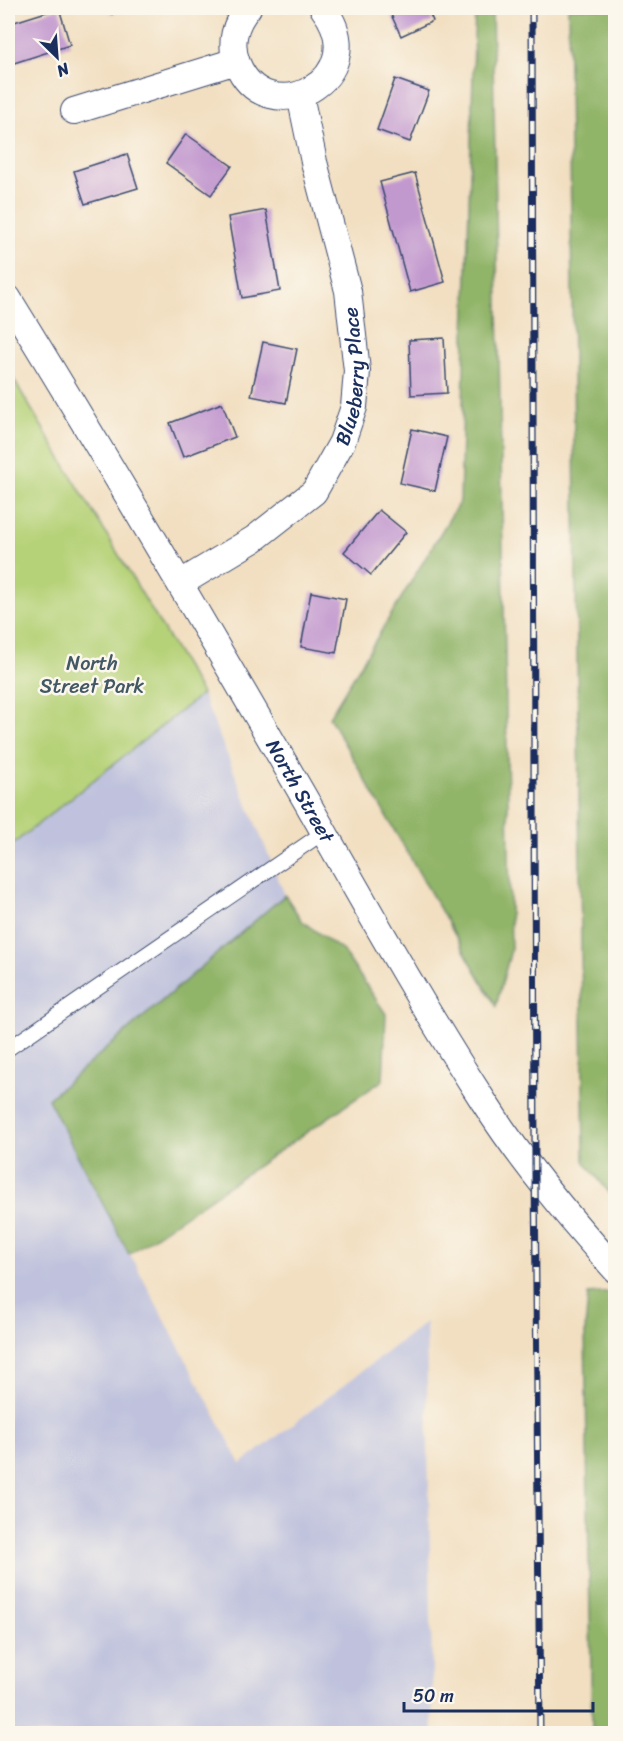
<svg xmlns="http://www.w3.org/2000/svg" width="623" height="1741" font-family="Sriracha,sans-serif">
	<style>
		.industrial { fill: #c0c2dd }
		.green { fill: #b6d278; stroke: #68806b; stroke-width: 1.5 }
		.forest { fill: #90b468; stroke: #567263; stroke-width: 1.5 }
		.building { fill: #c299cf }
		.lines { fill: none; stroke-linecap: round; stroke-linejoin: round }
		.lane-casing { stroke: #3b496d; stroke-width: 16 }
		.street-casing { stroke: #3b496d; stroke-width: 28 }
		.lane { stroke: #fff; stroke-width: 14 }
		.street { stroke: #fff; stroke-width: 26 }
		.rail-casing { stroke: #1b2f5e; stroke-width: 7 }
		.rail { stroke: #fbf7ec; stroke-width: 4.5; stroke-dasharray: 14; stroke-linecap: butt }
		.labels { text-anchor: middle; stroke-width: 5; stroke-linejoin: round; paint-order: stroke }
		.street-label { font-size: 20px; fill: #1b2f5e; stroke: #fbf7ec }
		.park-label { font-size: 20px; fill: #425864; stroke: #fbf7ec }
	</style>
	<rect width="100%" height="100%" fill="#fbf7ec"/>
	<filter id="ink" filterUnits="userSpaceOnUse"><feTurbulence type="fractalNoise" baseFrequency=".0167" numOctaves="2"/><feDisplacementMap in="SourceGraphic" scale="12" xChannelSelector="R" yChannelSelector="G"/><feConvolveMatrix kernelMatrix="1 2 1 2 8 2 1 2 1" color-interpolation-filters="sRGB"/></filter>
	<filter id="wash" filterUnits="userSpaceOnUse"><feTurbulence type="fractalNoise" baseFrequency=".008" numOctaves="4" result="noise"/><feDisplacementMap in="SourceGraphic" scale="24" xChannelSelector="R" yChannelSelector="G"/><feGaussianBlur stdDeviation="1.35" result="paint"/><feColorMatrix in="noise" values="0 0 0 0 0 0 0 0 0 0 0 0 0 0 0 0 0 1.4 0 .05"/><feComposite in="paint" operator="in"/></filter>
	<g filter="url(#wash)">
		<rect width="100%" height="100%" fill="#f2dfc1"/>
		<!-- industrial -->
		<path class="industrial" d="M 202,694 L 285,895 L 48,1099 L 241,1464 L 426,1322 L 433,1733 L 8,1734 L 8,848 Z"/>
		<!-- green -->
		<path class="green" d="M 8,370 L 202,694 L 8,848 Z"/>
		<!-- forest -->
		<path class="forest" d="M 475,8 L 492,8 L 511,950 L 496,1006 L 329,717 L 460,501 Z
			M 568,8 L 616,8 L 615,1200 L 584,1161 Z
			M 285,895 L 302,921 L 343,951 L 386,1014 L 383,1080 L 129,1254 L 48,1099 Z
			M 616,1292 L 615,1733 L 592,1733 L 585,1332 L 588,1294 Z"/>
		<g id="blocks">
			<!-- building -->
			<path class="building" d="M 59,8 L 70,45 L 8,65 L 8,24 Z
				M 108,8 L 121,8 L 112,14 Z
				M 388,8 L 427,8 L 433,21 L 401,36 Z
				M 395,79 L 429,91 L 410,142 L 377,130 Z
				M 186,134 L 232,166 L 211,195 L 166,163 Z
				M 127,154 L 138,188 L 85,204 L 74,171 Z
				M 415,173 L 445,282 L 410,292 L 380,182 Z
				M 266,210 L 280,291 L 242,298 L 228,217 Z
				M 444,338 L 447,393 L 411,395 L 409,340 Z
				M 263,342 L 297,349 L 286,403 L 251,396 Z
				M 222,403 L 235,437 L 183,457 L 170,423 Z
				M 412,429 L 447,437 L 435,491 L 400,483 Z
				M 379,510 L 406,532 L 371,575 L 344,552 Z
				M 311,592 L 346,599 L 336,653 L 301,647 Z"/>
		</g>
	</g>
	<g filter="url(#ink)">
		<use href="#blocks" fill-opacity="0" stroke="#3b496d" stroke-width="1.5"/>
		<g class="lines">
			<defs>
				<path id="lane" d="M 8,1049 L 324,832"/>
				<g id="street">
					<path d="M 248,8 C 235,23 229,43 237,63 C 266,136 377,78 323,8"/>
					<path d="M 74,111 L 236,61"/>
					<path id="s1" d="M 8,298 C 111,465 210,634 308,804 C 365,904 421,1005 484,1102 C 522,1162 568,1217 616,1270"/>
					<path id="s2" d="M 181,583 L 254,539 L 314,492 L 342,442 L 354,407 L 357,371 L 348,291 L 314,162 L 300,95"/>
				</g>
			</defs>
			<!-- lane casing -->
			<use href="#lane" class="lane-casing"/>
			<!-- street casing -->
			<use href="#street" class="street-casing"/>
			<!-- lane -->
			<use href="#lane" class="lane"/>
			<!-- street -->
			<use href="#street" class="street"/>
			<defs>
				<path id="rail" d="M 532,8 L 535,1174 L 540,1734"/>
			</defs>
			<!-- rail casing -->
			<use href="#rail" class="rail-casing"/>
			<!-- rail -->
			<use href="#rail" class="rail"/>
		</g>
	</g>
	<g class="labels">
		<!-- street labels -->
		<g class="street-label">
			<text dy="7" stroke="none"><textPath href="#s2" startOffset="286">Blueberry Place</textPath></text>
			<text dy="7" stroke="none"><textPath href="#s1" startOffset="573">North Street</textPath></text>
		</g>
		<!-- park labels -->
		<g class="park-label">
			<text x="92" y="670">North<tspan x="92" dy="23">Street Park</tspan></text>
		</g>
	</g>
	<!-- margin -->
	<rect width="623" height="1741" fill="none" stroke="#fbf7ec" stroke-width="30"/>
	<!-- north arrow -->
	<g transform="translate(57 57) rotate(155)" stroke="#fbf7ec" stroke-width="4.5" paint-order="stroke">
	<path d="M0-4.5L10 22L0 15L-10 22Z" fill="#1b2f5e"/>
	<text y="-9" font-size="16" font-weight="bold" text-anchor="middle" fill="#1b2f5e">N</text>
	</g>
	<!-- scale -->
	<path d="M404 1702v9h189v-9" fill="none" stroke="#1b2f5e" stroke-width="3"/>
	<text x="413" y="1702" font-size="18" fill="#1b2f5e" stroke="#fbf7ec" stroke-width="4.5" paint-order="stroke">50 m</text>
</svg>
